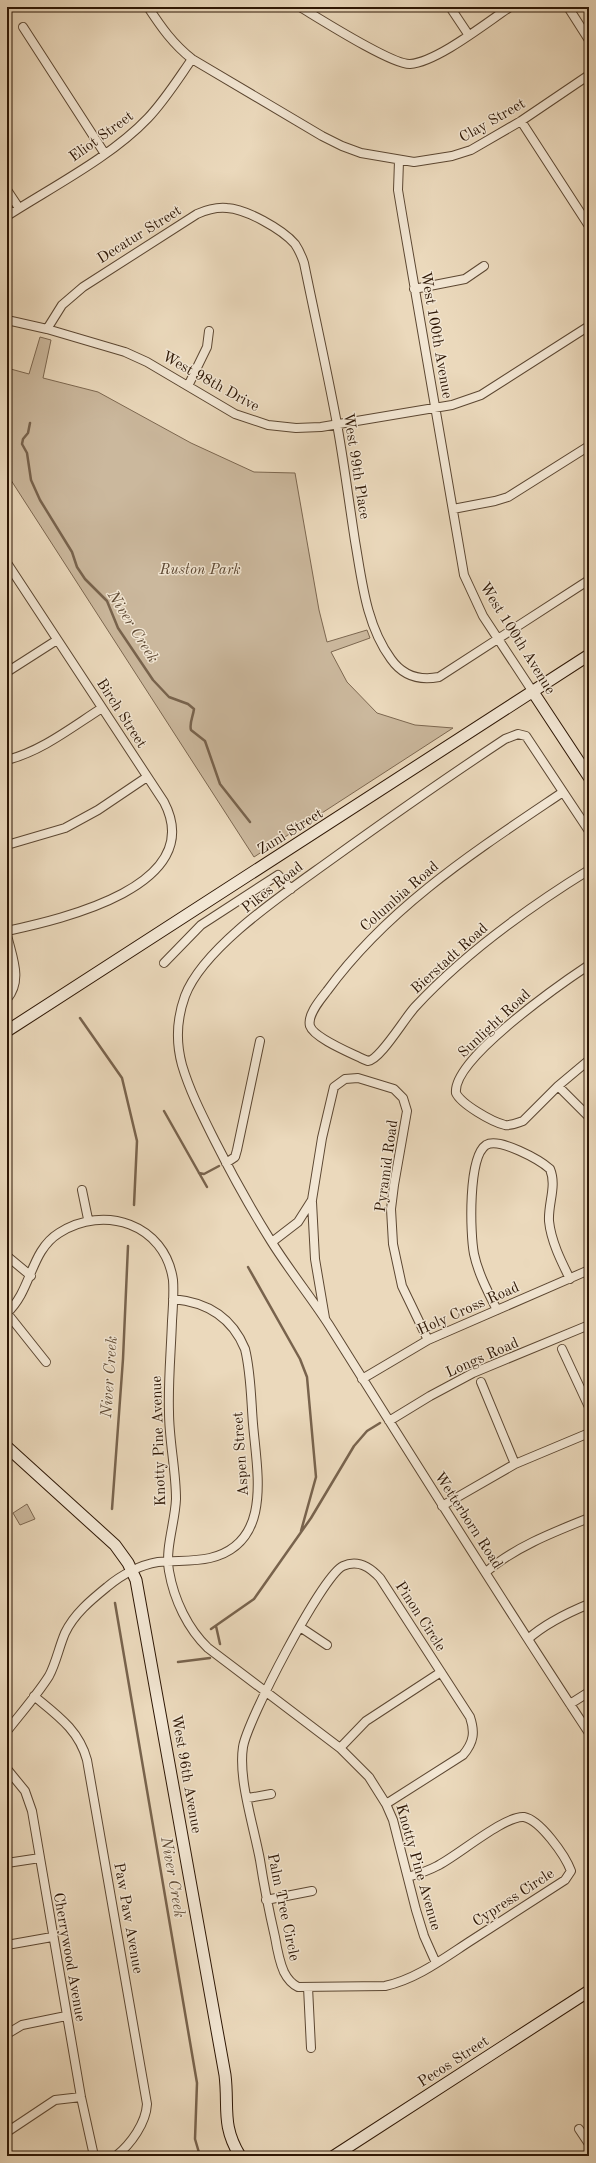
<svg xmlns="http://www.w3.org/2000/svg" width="596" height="2163" font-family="'Old Standard TT',serif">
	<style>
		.green { fill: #cbb89d; stroke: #7c6750 }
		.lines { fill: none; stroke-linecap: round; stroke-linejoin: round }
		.stream { stroke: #78634d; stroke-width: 2.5 }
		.street-casing { stroke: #5c4732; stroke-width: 10 }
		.secondary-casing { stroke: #2d1604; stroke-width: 13 }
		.street { stroke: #f2e6d3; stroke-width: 8 }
		.secondary { stroke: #f2e6d3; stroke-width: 11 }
		.labels { text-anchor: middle; stroke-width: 3; stroke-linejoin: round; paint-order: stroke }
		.street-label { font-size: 15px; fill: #2d1604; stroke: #f2e6d3 }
		.park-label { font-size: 15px; font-style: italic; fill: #5c4732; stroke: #f2e6d3 }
		.water-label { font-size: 16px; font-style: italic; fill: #5f4a34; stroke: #f2e6d3 }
	</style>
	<rect width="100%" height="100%" fill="#ebd9bc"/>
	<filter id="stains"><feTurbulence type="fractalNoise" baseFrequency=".005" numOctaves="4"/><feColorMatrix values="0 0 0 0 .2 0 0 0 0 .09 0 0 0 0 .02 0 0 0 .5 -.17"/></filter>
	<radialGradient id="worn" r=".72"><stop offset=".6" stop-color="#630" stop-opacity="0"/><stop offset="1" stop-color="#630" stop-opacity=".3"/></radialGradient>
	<!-- green -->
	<path class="green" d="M 40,337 L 51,340 L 43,378 L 98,392 L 191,443 L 254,472 L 295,473 L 319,610 L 327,642 L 367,630 L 370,638 L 331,652 L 347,682 L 377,713 L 415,725 L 453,728 L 254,857 L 7,474 L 7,368 L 29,374 Z
		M 27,1504 L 35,1519 L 20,1525 L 13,1513 Z"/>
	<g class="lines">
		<!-- stream -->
		<path class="stream" d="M 30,423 L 28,433 L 23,439 L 22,444 L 27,453 L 31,480 L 40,500 L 72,552 L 77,567 L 85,579 L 107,601 L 118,628 L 153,680 L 169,697 L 188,704 L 194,709 C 193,717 189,723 191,730 L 205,741 L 220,784 L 250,822
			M 80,1018 L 122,1078 L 137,1141 L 134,1205
			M 164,1111 L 207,1187
			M 199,1173 L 204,1174 L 219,1166
			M 248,1267 L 300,1359 L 307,1377 L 316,1477 L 301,1531
			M 112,1509 L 123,1359 L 128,1246
			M 115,1603 L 197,2083 L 195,2139 L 200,2156
			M 216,1626 L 220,1644
			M 211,1629 L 254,1599 L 311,1518 L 354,1446 L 367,1431 L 380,1423
			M 178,1662 L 210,1658"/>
		<defs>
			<path id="street" d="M 148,7 C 161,27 173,44 192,59 L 322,136 L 342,146 L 361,153 L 414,162 L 452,156 L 471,150 L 521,121 L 589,75
				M 300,7 C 320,19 392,65 410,64 C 437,62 486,23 510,7
				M 450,7 L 468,34
				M 568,7 L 589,40
				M 23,27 L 105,154
				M 521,121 L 589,226
				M 399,161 L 398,190 L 403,220 L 464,575 L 483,616 L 533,692
				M 7,190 L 19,208
				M 7,216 C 52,187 111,157 148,118 C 165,100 178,79 192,59
				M 414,289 L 465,279 L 484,266
				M 7,320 L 47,329 L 125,352 L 147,362 L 235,414 L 268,425 L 296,428 L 321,427 L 452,405 L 481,395 L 589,326
				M 47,329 L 62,305 L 83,287 L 197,214 C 206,210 217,207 227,208 C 246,209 282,229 295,244 C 299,250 302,257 304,263 C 315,317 327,370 337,424 C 344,463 349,502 355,541 C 362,581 366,625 391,659 C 403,676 419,681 439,677 L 589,580
				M 188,386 L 207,347 L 209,331
				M 453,509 L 495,501 L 508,497 L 589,446
				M 7,563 L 164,802 C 208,886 62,919 7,931
				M 7,672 L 57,640
				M 7,760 C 42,751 72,727 102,708
				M 563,792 C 477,850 389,906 327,991 C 320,1000 307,1015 310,1026 C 314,1038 351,1053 363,1059 L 368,1061 C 380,1060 404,1019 415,1007 C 465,953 526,909 589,870
				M 589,831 L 526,736 L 518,734 L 505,739 C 446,778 389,818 332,859 C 288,891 204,946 185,996 C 177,1018 176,1043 182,1065 C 190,1092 203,1117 215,1141 C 232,1175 251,1209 271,1241 C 289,1270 311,1297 329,1325 C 415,1462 500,1598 589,1733
				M 7,845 L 65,828 L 98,810 L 147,777
				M 7,935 C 12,957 23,980 7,999
				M 164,963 L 201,925 L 278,875 L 291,889
				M 589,965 C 562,983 452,1059 456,1093 C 461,1104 492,1122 505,1125 C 511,1126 517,1123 523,1121 L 558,1086 L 589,1060
				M 558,1086 L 589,1117
				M 226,1163 L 235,1157 L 237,1150 L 260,1041
				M 82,1190 L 88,1219
				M 312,1202 L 315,1259 L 325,1318
				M 272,1242 L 298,1222 L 312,1200 L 322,1138 L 334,1087 L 345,1079 L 358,1078 L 394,1089 L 403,1098 L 407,1111 L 394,1185 L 391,1209 L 393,1244 L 402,1286 L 428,1340
				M 7,1256 L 31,1276
				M 497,1310 C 488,1292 478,1273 474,1254 C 470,1233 468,1157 486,1145 C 499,1137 540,1160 550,1169 C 557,1186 548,1203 549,1221 C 551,1241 561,1261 570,1279
				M 7,1313 C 32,1290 30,1251 59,1233 C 104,1204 165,1224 173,1280 C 174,1293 173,1307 172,1321 C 171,1351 168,1382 169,1412 C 169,1441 176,1470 176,1499 C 175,1523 165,1548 169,1571 C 174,1600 188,1629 208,1648 L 340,1748 L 369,1777 L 386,1804 L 393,1820 L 416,1910 L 424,1936 L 436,1963
				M 7,1313 L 46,1362
				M 562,1349 L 589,1407
				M 362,1379 L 428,1340 L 589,1270
				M 481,1382 L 515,1464
				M 389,1421 L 430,1396 L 473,1373 L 589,1325
				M 442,1506 L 515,1464 L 589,1433
				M 486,1572 C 515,1547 554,1532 589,1518
				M 300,1627 L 327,1645
				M 528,1639 C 546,1623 567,1613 589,1604
				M 34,1696 C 57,1715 79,1730 87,1760 L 147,2104 C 146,2123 131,2144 116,2156
				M 570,1704 L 589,1692
				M 7,1731 C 21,1713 37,1695 49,1676 C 56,1663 59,1647 65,1633 C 74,1614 91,1600 107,1587 C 121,1575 140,1565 158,1562 C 175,1560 193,1562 210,1558 C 273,1543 257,1472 253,1424 C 251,1400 251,1373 245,1349 C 232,1317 207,1302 173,1299
				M 340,1748 L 366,1721 L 441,1672
				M 7,1769 L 25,1791 L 32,1811 L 81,2097 L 94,2156
				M 248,1798 L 271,1794
				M 386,1804 L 463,1755 C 474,1742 475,1732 470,1717 L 380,1578 C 370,1567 358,1559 343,1566 C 322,1576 247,1721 243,1747 C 238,1779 254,1827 260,1860 C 264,1886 269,1911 275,1937 C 277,1949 279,1961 284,1972 C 287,1978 292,1984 298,1987 L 385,1986 C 417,1979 444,1958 472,1940 C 503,1920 534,1900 565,1880 L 571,1871 C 565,1855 540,1820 524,1817 C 505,1815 456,1857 437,1866 C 428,1871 418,1874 408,1877
				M 7,1863 L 40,1858
				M 266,1900 L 312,1891
				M 7,1945 L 52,1937
				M 308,1987 L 311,2048
				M 7,2034 L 22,2025 L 66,2016
				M 579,2129 L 589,2144
				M 7,2132 L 55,2100 L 81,2097"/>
			<path id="secondary" d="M 533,692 L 589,777
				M 7,1031 L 589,655
				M 7,1447 L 115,1545 L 128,1563 L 136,1580 L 225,2075 C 229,2107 221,2125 240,2156
				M 334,2156 L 589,1991"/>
		</defs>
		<!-- street casing -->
		<use href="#street" class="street-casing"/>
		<!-- secondary casing -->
		<use href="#secondary" class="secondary-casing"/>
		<!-- street -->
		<use href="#street" class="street"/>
		<!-- secondary -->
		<use href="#secondary" class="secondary"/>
	</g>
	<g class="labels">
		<!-- street labels -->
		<g class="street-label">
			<text transform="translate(492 120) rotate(-30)" y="5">Clay Street</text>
			<text transform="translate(101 136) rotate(-36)" y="5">Eliot Street</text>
			<text transform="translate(139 234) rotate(-32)" y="5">Decatur Street</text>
			<text transform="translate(437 335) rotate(80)" y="5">West 100th Avenue</text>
			<text transform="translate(211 381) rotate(29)" y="5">West 98th Drive</text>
			<text transform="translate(357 466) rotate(81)" y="5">West 99th Place</text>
			<text transform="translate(518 638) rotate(58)" y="5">West 100th Avenue</text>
			<text transform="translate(122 713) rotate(57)" y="5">Birch Street</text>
			<text transform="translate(290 831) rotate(-32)" y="5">Zuni Street</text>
			<text transform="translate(272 887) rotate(-38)" y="5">Pikes Road</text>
			<text transform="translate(399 896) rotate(-41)" y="5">Columbia Road</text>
			<text transform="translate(449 958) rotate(-42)" y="5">Bierstadt Road</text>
			<text transform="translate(494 1023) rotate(-43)" y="5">Sunlight Road</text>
			<text transform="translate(386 1166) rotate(-82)" y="5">Pyramid Road</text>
			<text transform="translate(468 1308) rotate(-24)" y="5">Holy Cross Road</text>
			<text transform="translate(482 1357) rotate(-24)" y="5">Longs Road</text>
			<text transform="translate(158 1441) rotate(-92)" y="5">Knotty Pine Avenue</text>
			<text transform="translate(240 1454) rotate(-94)" y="5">Aspen Street</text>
			<text transform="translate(469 1520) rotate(57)" y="5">Wetterborn Road</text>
			<text transform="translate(421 1616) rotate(57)" y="5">Pinon Circle</text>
			<text transform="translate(187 1774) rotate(80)" y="5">West 96th Avenue</text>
			<text transform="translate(419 1867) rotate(74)" y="5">Knotty Pine Avenue</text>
			<text transform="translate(513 1897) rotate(-33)" y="5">Cypress Circle</text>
			<text transform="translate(284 1907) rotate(78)" y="5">Palm Tree Circle</text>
			<text transform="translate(129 1918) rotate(80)" y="5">Paw Paw Avenue</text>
			<text transform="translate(70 1957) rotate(80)" y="5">Cherrywood Avenue</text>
			<text transform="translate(453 2061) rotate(-33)" y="5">Pecos Street</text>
		</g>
		<!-- park labels -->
		<g class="park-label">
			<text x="200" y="574">Ruston Park</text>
		</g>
		<!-- water labels -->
		<g class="water-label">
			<text transform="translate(134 626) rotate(58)" y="6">Niver Creek</text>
			<text transform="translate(108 1377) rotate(-86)" y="6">Niver Creek</text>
			<text transform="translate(174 1877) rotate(80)" y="6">Niver Creek</text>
		</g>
	</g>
	<!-- margin -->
	<rect width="596" height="2163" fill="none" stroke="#ebd9bc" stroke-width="24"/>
	<rect x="8" y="8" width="580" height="2147" fill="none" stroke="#2d1604" stroke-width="2"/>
	<rect x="12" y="12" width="572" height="2139" fill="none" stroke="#2d1604"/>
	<rect width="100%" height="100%" filter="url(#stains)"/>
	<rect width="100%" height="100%" fill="url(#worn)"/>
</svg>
